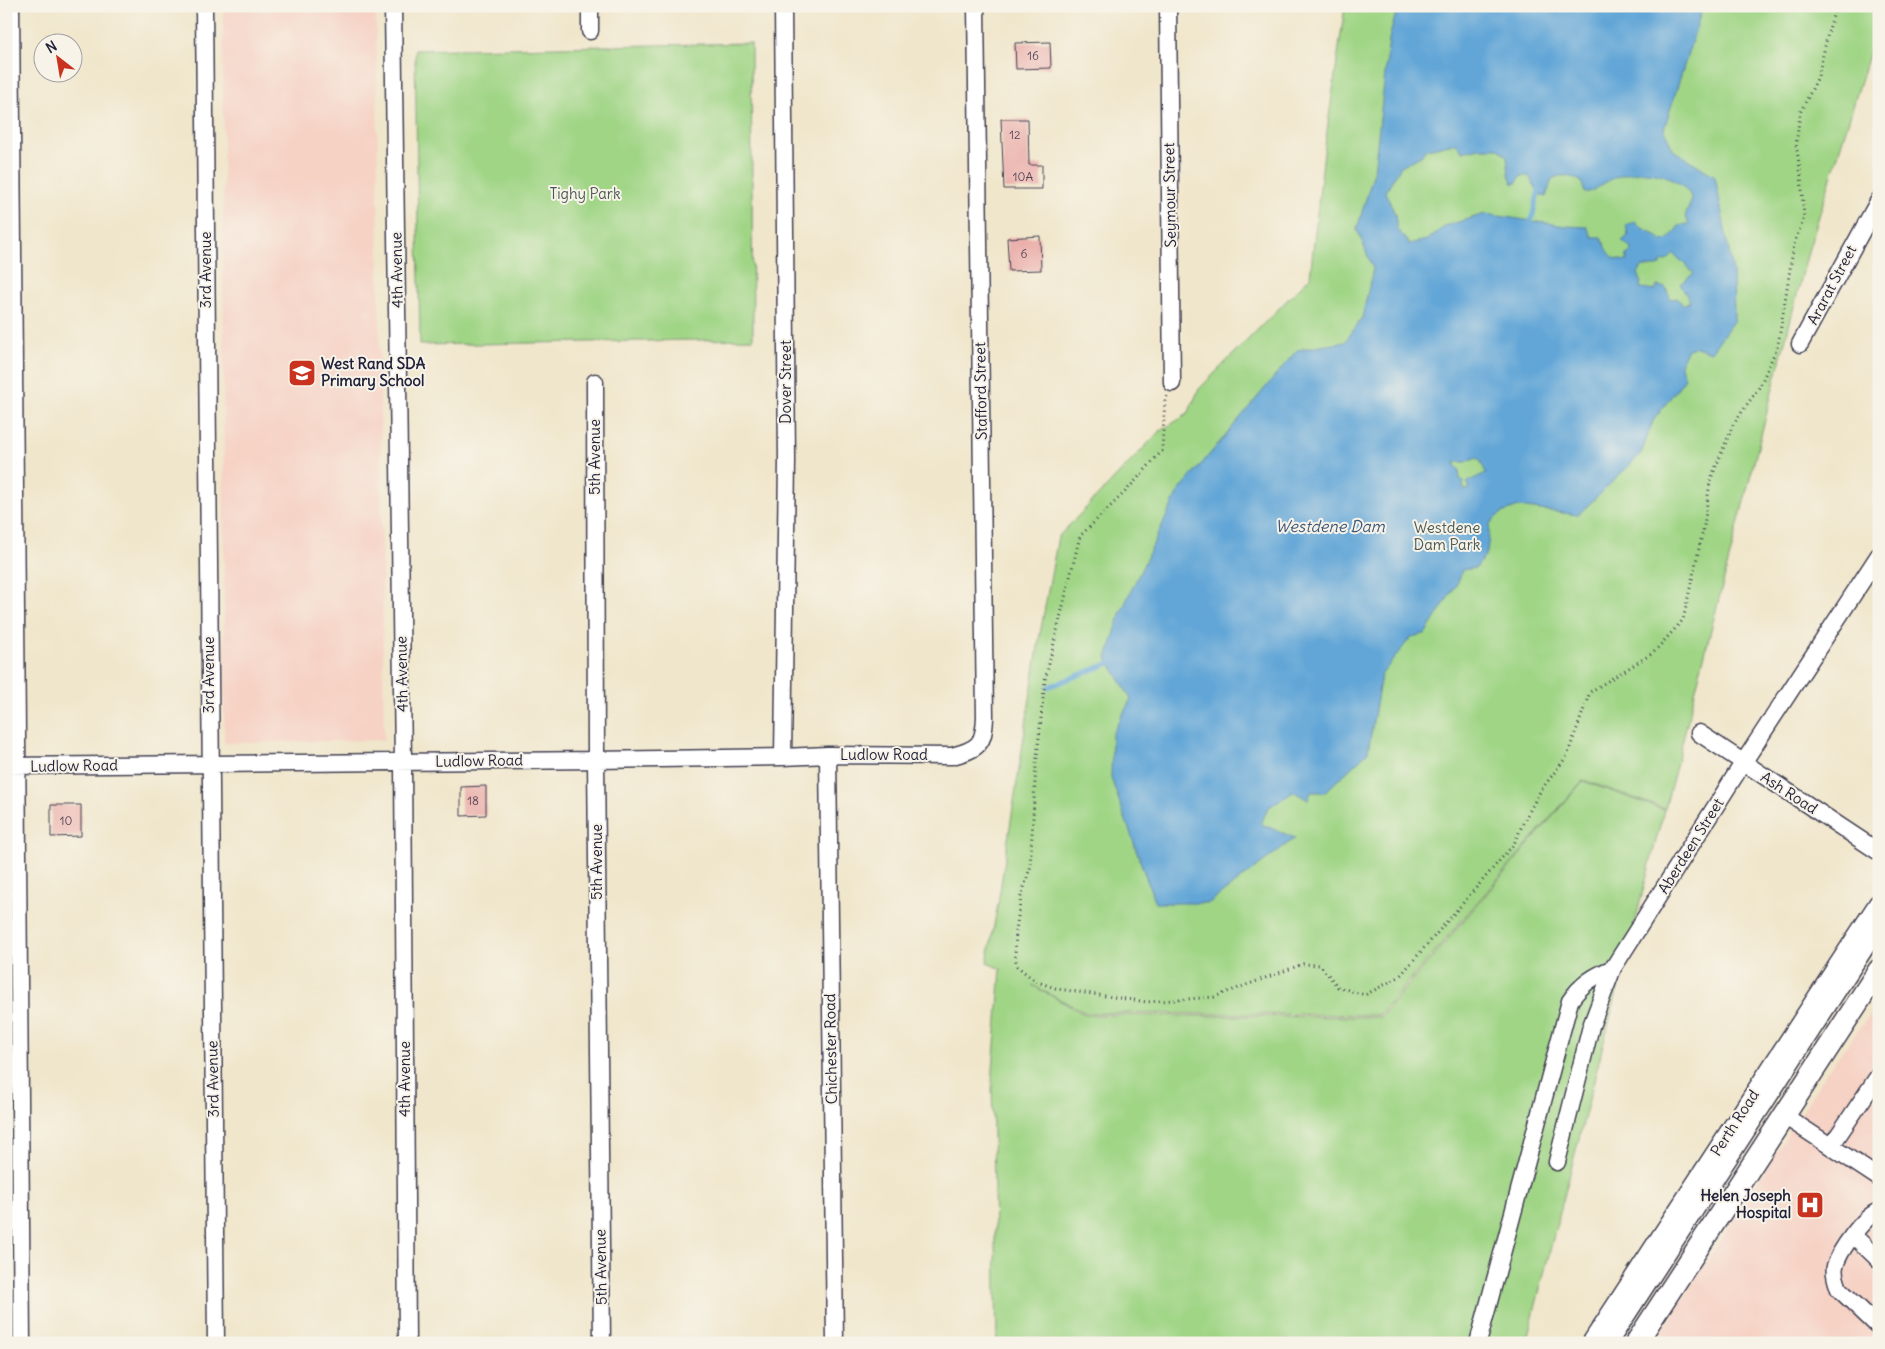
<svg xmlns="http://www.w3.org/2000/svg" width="1885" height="1349" font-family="Delius,sans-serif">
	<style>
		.built { fill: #f6d2c5 }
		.green { fill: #a0d586; stroke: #617c60 }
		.water { fill: #62a6d7; stroke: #426489; fill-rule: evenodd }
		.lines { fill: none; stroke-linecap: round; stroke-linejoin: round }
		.stream { stroke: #62a6d7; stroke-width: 5 }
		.building { fill: #ebb0ac }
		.minor-casing { stroke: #413f51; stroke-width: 19 }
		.major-casing { stroke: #413f51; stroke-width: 24 }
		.path { stroke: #413f51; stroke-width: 3; stroke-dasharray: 1 4; stroke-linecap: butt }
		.minor { stroke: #fff; stroke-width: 16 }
		.major { stroke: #fff; stroke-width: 21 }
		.labels { text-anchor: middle; stroke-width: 4; stroke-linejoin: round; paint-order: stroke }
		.number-label { font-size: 12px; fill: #544657 }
		.park-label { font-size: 15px; fill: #485852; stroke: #f7f3e8 }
		.street-label { font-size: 15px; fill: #22223b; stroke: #f7f3e8 }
		.poi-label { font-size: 15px; font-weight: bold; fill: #22223b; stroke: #f7f3e8; text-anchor: start }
		.water-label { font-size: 16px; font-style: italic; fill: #3c5779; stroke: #f7f3e8 }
	</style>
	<rect width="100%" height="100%" fill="#f7f3e8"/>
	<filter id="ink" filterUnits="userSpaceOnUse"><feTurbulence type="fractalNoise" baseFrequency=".02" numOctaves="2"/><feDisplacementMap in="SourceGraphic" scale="10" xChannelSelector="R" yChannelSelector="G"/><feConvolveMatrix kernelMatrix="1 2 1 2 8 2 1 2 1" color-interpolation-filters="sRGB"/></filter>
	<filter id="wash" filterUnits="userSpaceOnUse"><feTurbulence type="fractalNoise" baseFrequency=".0096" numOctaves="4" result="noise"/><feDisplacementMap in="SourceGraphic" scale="20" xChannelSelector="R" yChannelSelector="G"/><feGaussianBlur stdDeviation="1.12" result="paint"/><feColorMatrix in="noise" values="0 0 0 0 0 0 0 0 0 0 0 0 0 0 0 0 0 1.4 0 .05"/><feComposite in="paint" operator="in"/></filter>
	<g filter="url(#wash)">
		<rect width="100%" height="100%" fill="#f0e6cb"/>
		<!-- built -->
		<path class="built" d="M 223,6 L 376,6 L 384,740 L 224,743 Z
			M 1879,1003 L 1879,1343 L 1655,1343 L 1830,1067 Z"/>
		<!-- green -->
		<path class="green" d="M 1345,6 L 1879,6 L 1879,23 L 1809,248 L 1665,809 L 1583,780 L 1380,1015 L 1086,1013 L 1032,985 L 1086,1015 L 1381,1017 L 1583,781 L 1664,810 L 1526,1343 L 997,1343 L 992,1082 L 1001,969 L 987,963 L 998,904 L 1040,634 L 1058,537 L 1160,431 L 1188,414 L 1199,389 L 1310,277 L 1324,152 Z
			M 751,43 L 753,339 L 420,345 L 415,50 Z"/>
		<!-- water -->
		<path class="water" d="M 1398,6 L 1703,6 L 1664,129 L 1673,150 L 1715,176 L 1733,272 L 1734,320 L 1711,352 L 1696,347 L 1688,349 L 1680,364 L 1685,378 L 1653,421 L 1641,454 L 1578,515 L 1519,507 L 1504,512 L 1496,517 L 1490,524 L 1487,553 L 1476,568 L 1462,570 L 1458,582 L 1425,634 L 1411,637 L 1381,675 L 1368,752 L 1325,792 L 1311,792 L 1308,800 L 1293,791 L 1268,808 L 1261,824 L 1295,838 L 1209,903 L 1155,903 L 1111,778 L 1112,734 L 1131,699 L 1107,658 L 1121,612 L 1178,492 L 1297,350 L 1345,342 L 1362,318 L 1373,269 L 1357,229 L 1374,172 L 1389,39 ZM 1456,143 L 1463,152 L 1479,148 L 1498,148 L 1507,156 L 1509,174 L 1512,183 L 1516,183 L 1521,176 L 1529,176 L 1540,195 L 1546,197 L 1552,179 C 1562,173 1570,176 1581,181 L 1585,193 C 1594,191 1598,187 1606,182 C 1626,171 1649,168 1670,178 C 1680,183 1689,189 1692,200 L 1685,216 L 1689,224 L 1679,226 L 1669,239 L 1662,241 C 1653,230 1644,232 1635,222 L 1626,225 L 1628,236 L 1622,241 L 1630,247 L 1631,252 L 1626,255 L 1628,261 C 1608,260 1609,251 1601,237 L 1592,237 L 1587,227 L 1566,226 L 1485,214 L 1445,226 L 1427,240 L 1409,244 L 1397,229 L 1395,214 L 1385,192 L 1401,166 L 1421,156 L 1426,149 C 1436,148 1445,144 1456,143 ZM 1674,254 L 1694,273 L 1680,284 L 1690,301 L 1683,305 L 1677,298 L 1671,299 L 1665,287 L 1657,286 L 1656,290 L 1640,288 L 1641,281 L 1638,273 L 1642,267 L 1658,267 L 1662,262 L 1668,260 ZM 1476,457 L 1480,460 L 1486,473 L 1467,482 L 1470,489 L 1465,490 L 1463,486 L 1464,482 L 1460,479 L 1459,469 L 1455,465 L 1456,462 L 1466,462 Z"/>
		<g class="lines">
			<!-- stream -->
			<path class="stream" d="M 1530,226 L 1540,186
				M 1048,687 L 1115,661"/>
		</g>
		<g id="blocks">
			<!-- building -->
			<path class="building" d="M 1050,42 L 1051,68 L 1016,69 L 1015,43 Z
				M 1001,119 L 1028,119 L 1029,165 L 1042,165 L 1042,189 L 1004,189 Z
				M 1040,236 L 1041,270 L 1009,271 L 1007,238 Z
				M 486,786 L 486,815 L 461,816 L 461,787 Z
				M 51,805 L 81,805 L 81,836 L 51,837 Z"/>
		</g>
	</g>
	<g filter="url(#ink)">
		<use href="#blocks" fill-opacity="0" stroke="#413f51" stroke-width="1"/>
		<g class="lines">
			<defs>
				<path id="minor" d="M 11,6 L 22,1343
					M 204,6 L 216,1343
					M 393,6 L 403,762 L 407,1343
					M 590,6 L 590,31
					M 783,6 L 787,460 L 783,757
					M 1168,6 L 1172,383
					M 1800,344 L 1879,200
					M 595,382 L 596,760 L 602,1343
					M 1699,733 L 1879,852
					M 828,755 L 835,1343
					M 6,766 L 596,760 L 783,757 L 828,755 L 952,756 C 979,749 984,744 985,717 L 976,6
					M 1783,1115 L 1879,1178
					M 1831,1146 L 1879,1075
					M 1557,1162 L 1591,1026 L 1613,968 L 1743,763 L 1879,555
					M 1879,1211 C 1864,1216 1839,1251 1835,1266 C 1833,1274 1837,1283 1839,1289 L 1879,1327
					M 1853,1235 L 1879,1260
					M 1478,1343 L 1570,1001 C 1581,984 1594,976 1613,968
					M 1609,1343 L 1879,927"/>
				<path id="major" d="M 1593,1343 L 1879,905
					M 1636,1343 L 1879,970"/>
			</defs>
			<!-- minor casing -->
			<use href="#minor" class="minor-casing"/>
			<!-- major casing -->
			<use href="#major" class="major-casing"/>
			<!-- path -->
			<path class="path" d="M 1167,396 L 1165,401 L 1162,451 L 1126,491 L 1080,536 L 1045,680 L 1036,766 L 1030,868 L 1021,897 L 1016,930 L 1015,957 L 1017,966 L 1035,981 L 1058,989 L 1147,1002 L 1214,997 L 1303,964 L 1320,965 L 1338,987 L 1365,995 L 1399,977 L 1514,844 L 1524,821 L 1541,790 L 1567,756 L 1590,692 L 1653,653 L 1683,620 L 1704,526 L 1710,481 L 1733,425 L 1760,386 L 1778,345 L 1794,244 L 1804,218 L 1801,175 L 1796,145 L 1800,113 L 1818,77 L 1829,29 L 1836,6"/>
			<!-- minor -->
			<use href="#minor" class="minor"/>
			<!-- major -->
			<use href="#major" class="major"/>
		</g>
	</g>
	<!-- icons -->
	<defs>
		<symbol id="school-square" viewBox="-11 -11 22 22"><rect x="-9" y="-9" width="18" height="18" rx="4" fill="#c8321e" stroke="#f7f3e8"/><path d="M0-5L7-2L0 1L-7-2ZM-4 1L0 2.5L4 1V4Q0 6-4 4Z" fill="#fff"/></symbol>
		<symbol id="hospital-square" viewBox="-11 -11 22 22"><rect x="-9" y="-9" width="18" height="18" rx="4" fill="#c8321e" stroke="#f7f3e8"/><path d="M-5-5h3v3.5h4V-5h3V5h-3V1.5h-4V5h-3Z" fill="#fff"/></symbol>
	</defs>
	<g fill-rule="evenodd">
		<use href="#school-square" x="286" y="357" width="32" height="32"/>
		<use href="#hospital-square" x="1794" y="1189" width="32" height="32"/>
	</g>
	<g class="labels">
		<!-- number labels -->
		<g class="number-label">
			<text x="1033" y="60">16</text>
			<text x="1015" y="139">12</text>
			<text x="1023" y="181">10A</text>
			<text x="1024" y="258">6</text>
			<text x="473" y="805">18</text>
			<text x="66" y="825">10</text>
		</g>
		<!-- park labels -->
		<g class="park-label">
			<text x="585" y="199">Tighy Park</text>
			<text x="1447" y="533">Westdene<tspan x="1447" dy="17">Dam Park</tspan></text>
		</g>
		<!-- street labels -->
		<g class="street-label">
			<text transform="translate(1170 195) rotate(-91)" y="5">Seymour Street</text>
			<text transform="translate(206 270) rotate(-90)" y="5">3rd Avenue</text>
			<text transform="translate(397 270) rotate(-91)" y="5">4th Avenue</text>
			<text transform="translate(1832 285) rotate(-62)" y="5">Ararat Street</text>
			<text transform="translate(786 382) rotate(-90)" y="5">Dover Street</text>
			<text transform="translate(981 391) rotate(-91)" y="5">Stafford Street</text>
			<text transform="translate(595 457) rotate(-90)" y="5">5th Avenue</text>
			<text transform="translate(402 674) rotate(-91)" y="5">4th Avenue</text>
			<text transform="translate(209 675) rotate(-90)" y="5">3rd Avenue</text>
			<text x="884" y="760">Ludlow Road</text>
			<text transform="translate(479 761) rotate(-1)" y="5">Ludlow Road</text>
			<text transform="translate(74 766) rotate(-1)" y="5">Ludlow Road</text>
			<text transform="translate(1789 793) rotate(33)" y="5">Ash Road</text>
			<text transform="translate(1691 846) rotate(-58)" y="5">Aberdeen Street</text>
			<text transform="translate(597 862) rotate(-90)" y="5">5th Avenue</text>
			<text transform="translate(831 1049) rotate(-91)" y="5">Chichester Road</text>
			<text transform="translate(213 1079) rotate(-91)" y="5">3rd Avenue</text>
			<text transform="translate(405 1079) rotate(-90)" y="5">4th Avenue</text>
			<text transform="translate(1735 1123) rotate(-57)" y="5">Perth Road</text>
			<text transform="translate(601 1267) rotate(-91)" y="5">5th Avenue</text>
		</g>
		<!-- poi labels -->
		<g class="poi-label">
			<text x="321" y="369">West Rand SDA<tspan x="321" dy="17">Primary School</tspan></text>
			<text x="1791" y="1201" text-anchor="end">Helen Joseph<tspan x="1791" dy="17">Hospital</tspan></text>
		</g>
		<!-- water labels -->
		<g class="water-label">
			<text x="1330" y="532">Westdene Dam</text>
		</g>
	</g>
	<!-- margin -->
	<rect width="1885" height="1349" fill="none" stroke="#f7f3e8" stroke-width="25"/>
	<!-- north arrow -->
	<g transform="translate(58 58) rotate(329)"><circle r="24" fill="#f7f3e8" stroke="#a29fa3"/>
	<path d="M0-4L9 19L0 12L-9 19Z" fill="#c8321e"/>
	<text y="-8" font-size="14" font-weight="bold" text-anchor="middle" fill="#22223b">N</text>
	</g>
</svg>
